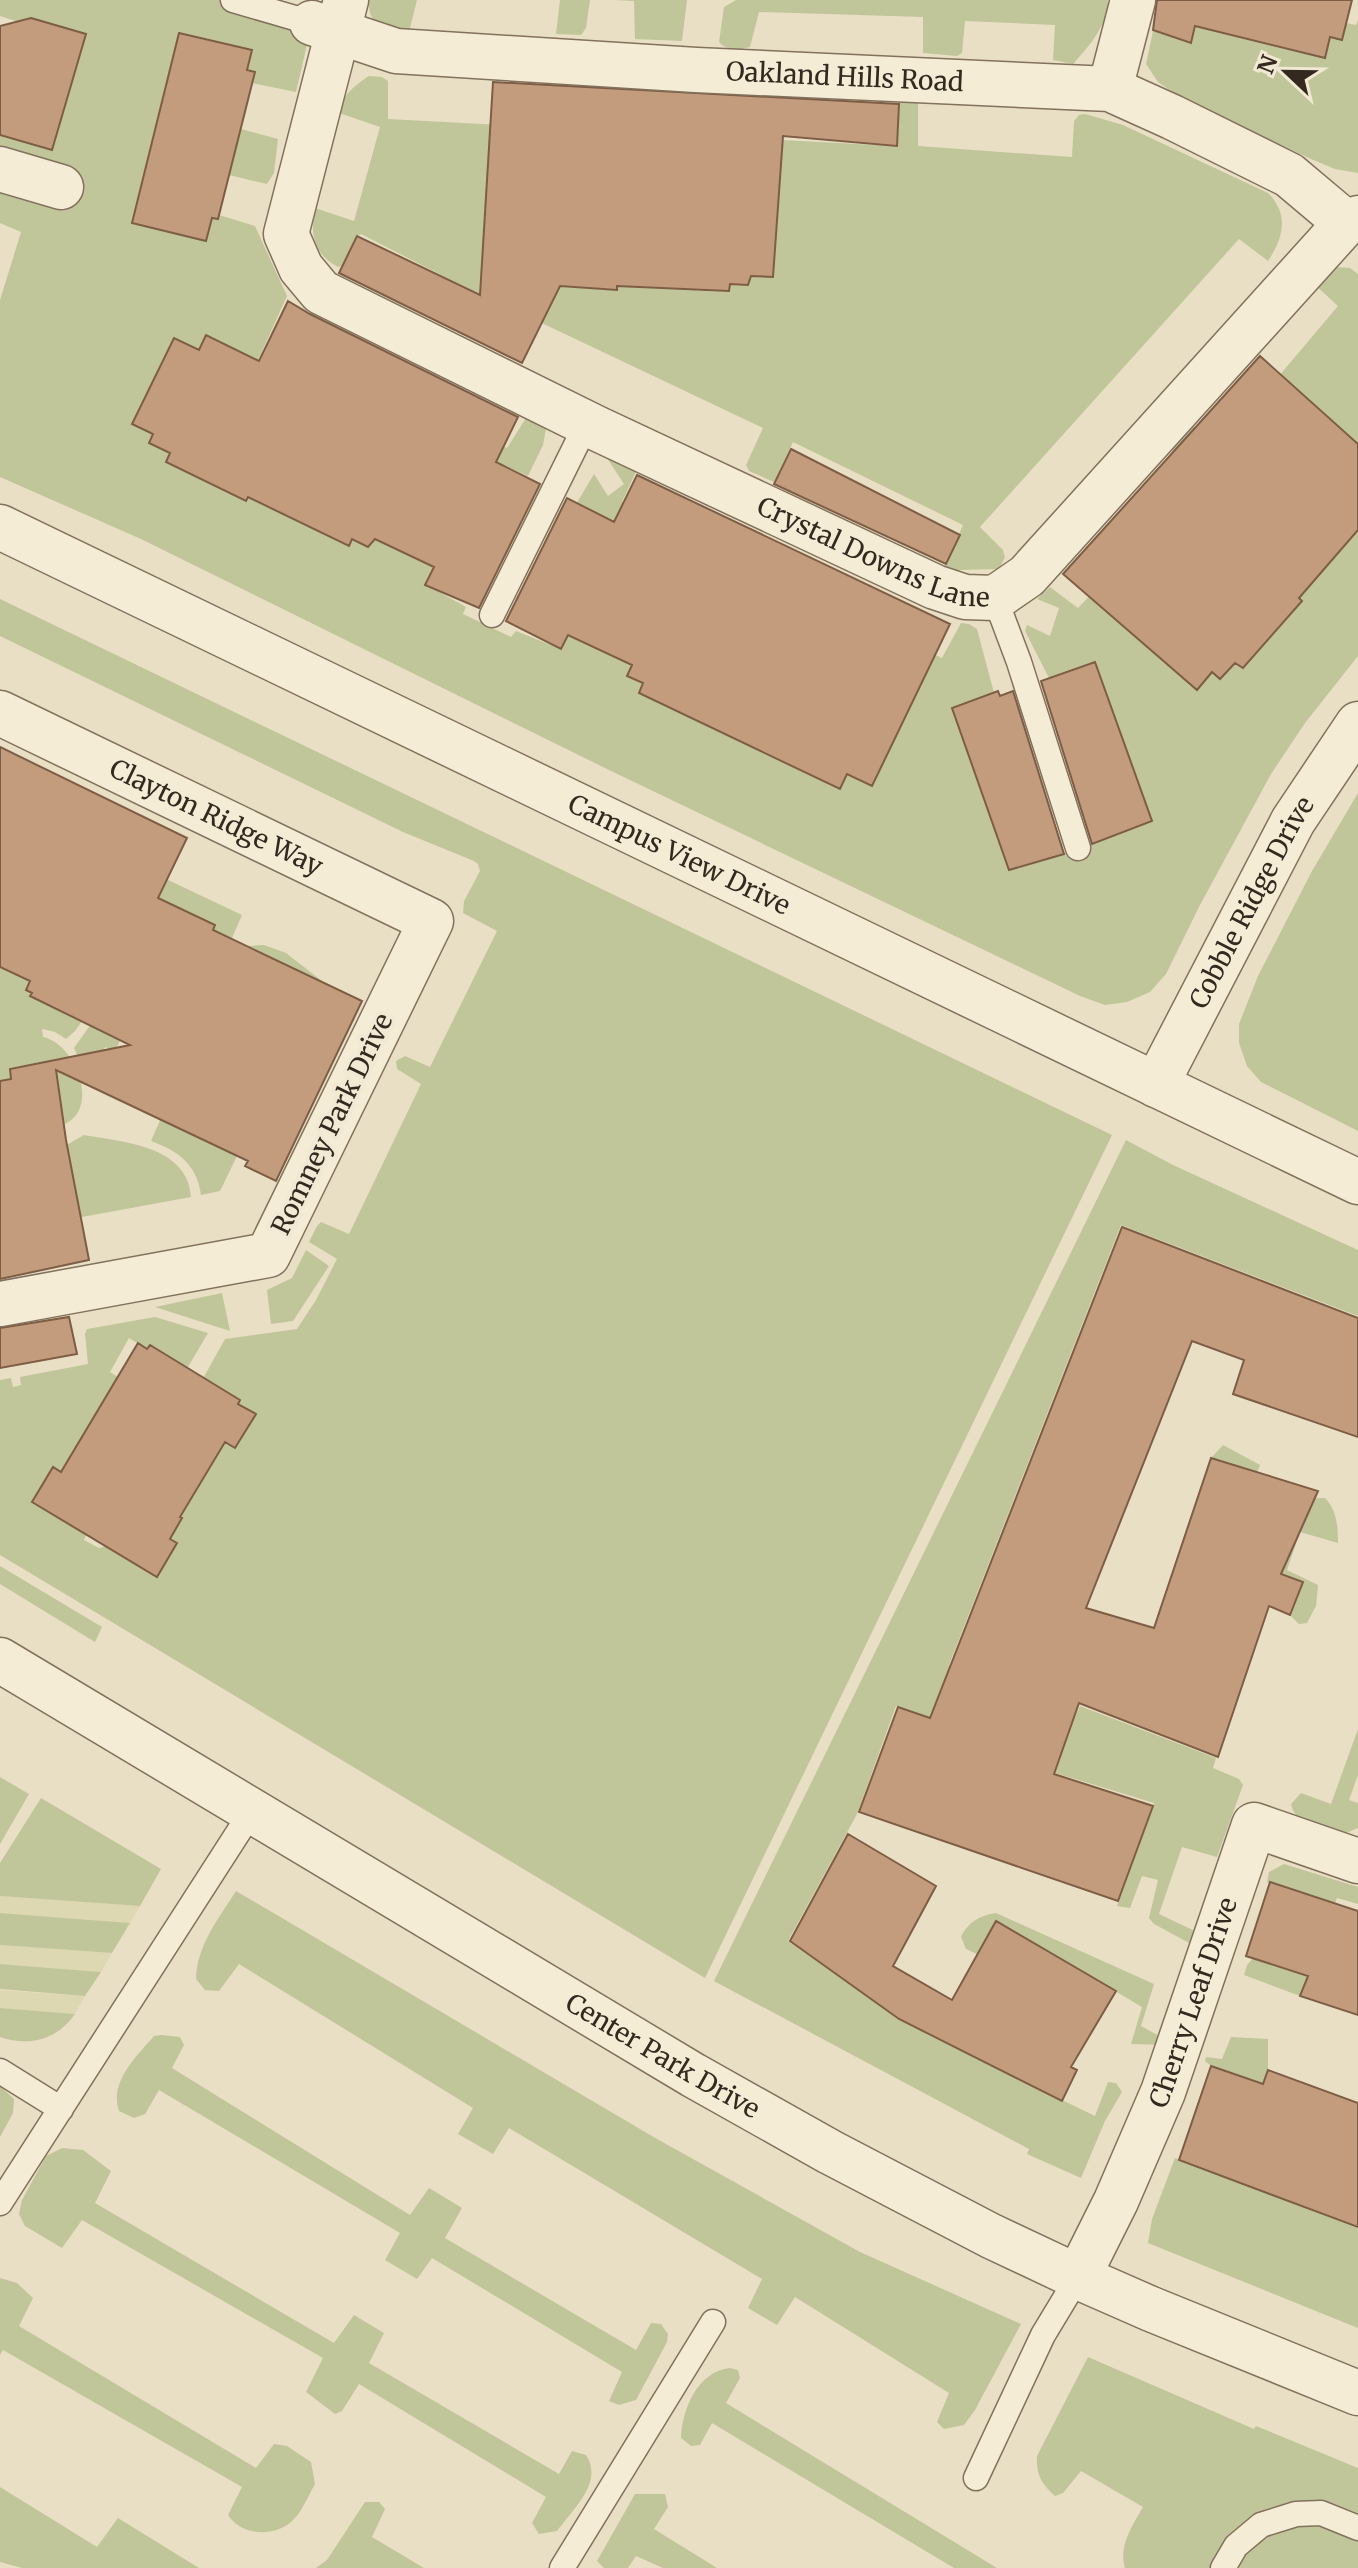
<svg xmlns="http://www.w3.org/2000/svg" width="1358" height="2568" font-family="Merriweather,serif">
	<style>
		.farmland { fill: #ded8b2 }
		.green { fill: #c0c699; fill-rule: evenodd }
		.building { fill: #c39c7e; stroke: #7e5d45; stroke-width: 2 }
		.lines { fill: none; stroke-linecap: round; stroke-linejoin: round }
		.service-casing { stroke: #82715c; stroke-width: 27 }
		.minor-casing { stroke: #82715c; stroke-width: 47 }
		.tertiary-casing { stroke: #82715c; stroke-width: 47 }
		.service { stroke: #f5ecd6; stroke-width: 24 }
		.minor { stroke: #f5ecd6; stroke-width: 44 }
		.tertiary { stroke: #f5ecd6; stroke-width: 44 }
		.labels { text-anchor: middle; stroke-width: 8; stroke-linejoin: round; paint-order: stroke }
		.street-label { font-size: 26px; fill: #33291f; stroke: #f1e9d3 }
	</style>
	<rect width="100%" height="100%" fill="#e9dfc4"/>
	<!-- farmland -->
	<path class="farmland" d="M 0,1896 L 140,1906 L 130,1923 L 0,1913 Z
		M 0,1945 L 112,1953 L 101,1972 L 0,1964 Z
		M 0,1990 L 85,1996 L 75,2014 L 0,2008 Z"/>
	<!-- green -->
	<path class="green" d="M 0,0 L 233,0 L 312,23 L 296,92 L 252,83 L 247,70 L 251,50 L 179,33 L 132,222 L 206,241 L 212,218 L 218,219 L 219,215 L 255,226 L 287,296 L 258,360 L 206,335 L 199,350 L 174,338 L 133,424 L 153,434 L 170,453 L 166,463 L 246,501 L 251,490 L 349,545 L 352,539 L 368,546 L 375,539 L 395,549 L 433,470 L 377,387 L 507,448 L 526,418 L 546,429 L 543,445 L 528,476 L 487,458 L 425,584 L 466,607 L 463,614 L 511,637 L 516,631 L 561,649 L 620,525 L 581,505 L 575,506 L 594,474 L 608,496 L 624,484 L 607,458 L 623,458 L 639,465 L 622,502 L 942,658 L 961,623 L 969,624 L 977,629 L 994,693 L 952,708 L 1056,856 L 1151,821 L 1095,662 L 1049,678 L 1025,631 L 1027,625 L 1050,636 L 1059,608 L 1037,599 L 1050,587 L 1078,608 L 1147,536 L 1196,470 L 1172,451 L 1181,434 L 1193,426 L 1219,447 L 1338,306 L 1314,284 L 1335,267 L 1350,268 L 1358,274 L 1358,444 L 1322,412 L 1126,628 L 1197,690 L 1212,672 L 1220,679 L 1235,663 L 1243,668 L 1301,601 L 1293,593 L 1358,530 L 1358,656 L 1305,723 L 1271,774 L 1200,905 L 1166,974 L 1150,992 L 1127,1002 L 1105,1005 L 1080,996 L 609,770 L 141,539 L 0,477 L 0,300 L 21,232 L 0,223 L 0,135 L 52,150 L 86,34 L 31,18 L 25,24 L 0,16 ZM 632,665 L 913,700 L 872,786 L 847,774 L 840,789 L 639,693 L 643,683 L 627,675 Z
		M 369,0 L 417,0 L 410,28 L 406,34 C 385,28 367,26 369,0 Z
		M 560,0 L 590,0 L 586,28 L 581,35 L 556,34 Z
		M 613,0 L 687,0 L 682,41 L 635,39 L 634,1 Z
		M 736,0 L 1108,0 C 1108,25 1090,45 1073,64 L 1053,60 L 1055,25 L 965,21 L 962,53 L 957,56 L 923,53 L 923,17 L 759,12 L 750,47 C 740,50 726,51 719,42 L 724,7 Z
		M 1203,0 L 1240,37 L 1324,58 L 1330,37 L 1341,40 L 1346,23 L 1356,25 L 1358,20 L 1358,173 L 1335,169 L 1311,159 L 1178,96 L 1158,82 L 1146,64 L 1153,31 L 1192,42 Z
		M 369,76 L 382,77 L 388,81 L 388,119 L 896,146 L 899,102 L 918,101 L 918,146 L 1072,157 L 1074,121 L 1079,115 L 1085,114 L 1123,125 L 1268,193 C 1289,214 1284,237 1268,261 L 1239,239 L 980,527 L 1003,550 L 1005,557 L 999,569 L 957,570 L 945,566 L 963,525 L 793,442 L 774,482 L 749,471 L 746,465 L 763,428 L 453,281 L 361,234 L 357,236 L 342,266 L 338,267 C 313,254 310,233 315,208 L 354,221 L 380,127 L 339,113 C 342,95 354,86 369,76 ZM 488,167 L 751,276 L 747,285 L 730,284 L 729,291 L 653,287 L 618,278 L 616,290 L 529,285 L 483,262 Z
		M 241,129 L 278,139 L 274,173 L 267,184 L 229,175 Z
		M 0,599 L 1112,1135 L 705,1978 L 0,1555 L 0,1380 L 11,1378 L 13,1387 L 21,1385 L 20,1377 L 88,1364 L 85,1334 L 87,1329 L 155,1317 L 208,1333 L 185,1372 L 150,1346 L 147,1349 L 129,1338 L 110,1372 L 118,1377 L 61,1472 L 53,1468 L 33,1502 L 86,1535 L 84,1540 L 99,1548 L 106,1546 L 157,1576 L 177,1544 L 170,1539 L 182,1519 L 180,1517 L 225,1442 L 235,1447 L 255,1414 L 238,1404 L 240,1400 L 220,1388 L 201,1382 L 225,1339 L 297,1329 L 316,1300 L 337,1259 L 309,1242 L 317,1226 L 321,1222 L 349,1234 L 421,1084 L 397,1069 L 396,1061 L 405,1056 L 430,1067 L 497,931 L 463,913 L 464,901 L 480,871 L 478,864 L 474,861 L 403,832 L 0,636 Z
		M 1358,793 L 1358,1131 L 1261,1082 L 1247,1066 L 1239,1043 L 1239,1024 L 1258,976 L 1312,871 Z
		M 166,879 L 242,915 L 232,938 L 213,930 L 214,925 L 126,1028 L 115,1051 L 105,1047 L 89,1081 L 74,1048 L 96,1017 Z
		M 264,945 L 286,953 L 322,981 L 220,1191 L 201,1195 C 197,1164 178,1151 151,1141 L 162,1116 L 180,1129 L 201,1139 L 304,974 L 247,946 Z
		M 0,964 L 7,971 L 30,981 L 26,990 L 32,993 L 30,996 L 51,1006 L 90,1010 L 75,1031 L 66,1039 L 55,1032 L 42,1029 L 43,1037 C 77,1044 103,1114 59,1126 L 47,1062 L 10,1068 L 11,1079 L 0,1081 Z
		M 84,1135 C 124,1142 188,1146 191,1197 L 0,1232 L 74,1186 L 70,1161 L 63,1147 Z
		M 1126,1140 L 1173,1165 L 1358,1250 L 1358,1316 L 1121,1225 L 949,1665 L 1005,1689 L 1034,1707 L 1073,1721 L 1080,1706 L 1216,1758 L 1213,1768 L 1239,1779 L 1243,1785 L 1217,1857 L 1182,1847 L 1159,1914 L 1197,1932 L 1191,1944 L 1154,1924 L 1149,1918 L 1158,1880 L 1142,1876 L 1130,1908 L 1117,1906 L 1154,1803 L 1016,1761 L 982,1734 L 896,1706 L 857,1814 L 788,1941 L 914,2028 L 929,1992 L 935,1990 L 944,1997 L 926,2034 L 1095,2116 L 1108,2082 L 1116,2083 L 1122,2092 L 1105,2121 L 1081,2178 L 1027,2154 L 1029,2149 L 714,1981 Z
		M 306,1250 L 329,1266 L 293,1321 L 271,1324 L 267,1290 L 292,1278 Z
		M 222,1293 L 230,1331 L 155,1307 Z
		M 1223,1445 L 1260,1465 L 1246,1500 L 1325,1498 C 1337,1510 1338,1527 1338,1543 L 1300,1532 L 1287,1570 L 1318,1585 L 1316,1606 L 1307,1623 L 1299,1624 L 1290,1615 L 1302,1583 L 1175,1565 L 1211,1458 Z
		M 0,1566 L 102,1627 L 95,1642 L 0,1584 Z
		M 1358,1729 L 1358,1775 L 1349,1800 L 1358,1803 L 1358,1828 L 1344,1834 C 1324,1829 1296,1827 1291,1804 L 1301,1793 L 1331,1804 Z
		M 0,1777 L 29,1794 L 0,1844 Z
		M 41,1798 L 161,1869 L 140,1906 L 0,1896 L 0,1863 Z
		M 1284,1864 L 1358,1887 L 1358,1904 L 1337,1898 L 1300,1996 L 1244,1975 L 1247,1965 L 1253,1958 L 1280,1967 L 1300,1893 L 1267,1882 L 1269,1872 Z
		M 236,1891 L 657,2139 L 860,2252 L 1021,2324 L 975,2410 L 964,2425 L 944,2429 L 937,2422 L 949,2393 L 795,2297 L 777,2325 L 748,2308 L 762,2279 L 509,2128 L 493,2154 L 458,2134 L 473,2108 L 239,1964 L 219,1991 L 205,1990 L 196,1979 C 197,1945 219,1918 236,1891 Z
		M 0,1913 L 130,1923 L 112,1953 L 0,1945 Z
		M 996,1913 L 1154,1984 L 1141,2026 L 1161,2037 L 1166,2045 L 1131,2044 L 1142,2007 L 997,1921 L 979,1955 L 966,1949 L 961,1937 C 967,1923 980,1915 996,1913 Z
		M 0,1964 L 101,1972 L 85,1996 L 0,1989 Z
		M 0,2008 L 75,2014 C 57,2040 29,2047 0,2037 Z
		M 161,2035 L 180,2037 L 184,2045 L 172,2068 L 410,2215 L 429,2188 L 462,2208 L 445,2238 L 636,2350 L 651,2323 L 661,2324 L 668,2334 L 667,2342 L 636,2400 L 619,2405 L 609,2401 L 622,2372 L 432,2258 L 417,2279 L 385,2260 L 400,2233 L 159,2090 L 145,2114 L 134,2118 L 119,2111 C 109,2082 136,2057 154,2036 Z
		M 1231,2037 L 1268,2039 L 1268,2070 L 1229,2179 L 1358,2226 L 1358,2328 L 1148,2243 L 1152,2219 L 1175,2158 L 1210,2171 L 1242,2077 L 1211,2066 L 1205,2061 L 1206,2057 L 1222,2059 Z
		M 0,2086 L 14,2099 L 13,2113 L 0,2137 Z
		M 62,2148 L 83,2150 L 111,2171 L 95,2203 L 334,2343 L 354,2315 L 384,2333 L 369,2363 L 559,2474 L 572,2451 L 586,2455 C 604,2482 573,2509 557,2531 L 539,2534 L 532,2523 L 546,2497 L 359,2384 L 342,2411 L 335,2414 L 306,2392 L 323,2358 L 82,2220 L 62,2248 L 25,2226 L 19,2214 L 22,2200 L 46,2156 Z
		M 0,2278 L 17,2283 L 33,2298 L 19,2326 L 256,2468 L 274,2444 L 287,2446 L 311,2462 L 315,2484 C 308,2496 301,2514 291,2522 C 272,2538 241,2535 228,2515 L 242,2487 L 3,2350 L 0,2355 Z
		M 1088,2357 L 1254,2429 L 1256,2426 L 1358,2468 L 1358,2568 L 1125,2568 C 1118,2546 1133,2525 1143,2507 L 1081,2471 L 1063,2493 L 1055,2496 C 1041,2483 1036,2475 1037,2456 Z
		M 730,2368 L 738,2370 L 740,2378 L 726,2403 L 997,2568 L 954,2568 L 712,2423 L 700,2445 L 691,2446 L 681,2438 C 682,2409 698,2371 730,2368 Z
		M 0,2487 L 97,2547 L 118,2518 L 199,2568 L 22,2568 L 0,2562 Z
		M 635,2494 L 665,2494 L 668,2507 L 654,2529 L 717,2568 L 663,2568 L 636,2556 L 628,2568 L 604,2568 L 597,2561 Z
		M 365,2502 L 379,2502 L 385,2509 L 372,2537 L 424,2568 L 316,2568 L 327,2560 Z"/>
	<!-- building -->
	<path class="building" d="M 1157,0 L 1352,0 L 1342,40 L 1330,37 L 1325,58 L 1195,26 L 1191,43 L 1153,30 Z
		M 31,18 L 86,34 L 52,150 L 0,135 L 0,26 Z
		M 179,33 L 252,50 L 247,70 L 255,72 L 218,219 L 212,218 L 206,241 L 132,223 Z
		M 493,82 L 899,104 L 897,146 L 783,136 L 773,277 L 751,276 L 748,285 L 730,284 L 729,291 L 617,286 L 617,290 L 560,286 L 522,363 L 339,273 L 357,236 L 480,295 Z
		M 288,301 L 310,314 L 518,417 L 496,462 L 540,484 L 479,608 L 425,585 L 434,567 L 375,539 L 368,547 L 352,539 L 349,546 L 248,497 L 246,501 L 166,462 L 170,453 L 149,443 L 153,434 L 132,424 L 174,338 L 199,350 L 206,335 L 259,361 Z
		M 1260,356 L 1358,444 L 1358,530 L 1299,598 L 1302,601 L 1243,668 L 1235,663 L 1220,679 L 1212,672 L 1197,690 L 1063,574 Z
		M 791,449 L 960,535 L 946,564 L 774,484 Z
		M 637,475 L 950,624 L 872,786 L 847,774 L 840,789 L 639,693 L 643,683 L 627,676 L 632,665 L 568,635 L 561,649 L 506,621 L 567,498 L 614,522 Z
		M 1095,662 L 1152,821 L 1092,844 L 1041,681 Z
		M 998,691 L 1000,696 L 1013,691 L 1064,854 L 1009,870 L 952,708 Z
		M 0,747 L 187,838 L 158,898 L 215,925 L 213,930 L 362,1001 L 276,1181 L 245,1166 L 248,1161 L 56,1070 L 66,1140 L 89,1260 L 0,1279 L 0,1081 L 11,1079 L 10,1069 L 130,1045 L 30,996 L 32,993 L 26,990 L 30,981 L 0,967 Z
		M 1122,1227 L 1358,1318 L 1358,1437 L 1233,1394 L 1244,1360 L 1192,1341 L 1086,1608 L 1154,1628 L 1211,1458 L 1318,1491 L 1281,1574 L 1303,1582 L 1290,1615 L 1269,1606 L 1218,1757 L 1079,1703 L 1054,1774 L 1153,1806 L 1118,1901 L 859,1812 L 898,1707 L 930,1718 Z
		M 69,1317 L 77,1354 L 0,1368 L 0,1328 Z
		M 138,1343 L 147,1349 L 150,1345 L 240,1400 L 238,1404 L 256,1414 L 235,1448 L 225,1442 L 180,1517 L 182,1518 L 170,1539 L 177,1543 L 157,1577 L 32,1502 L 53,1467 L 61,1472 Z
		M 848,1834 L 936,1886 L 893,1966 L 952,2000 L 996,1921 L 1116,1991 L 1071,2067 L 1077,2070 L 1062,2101 L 899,2019 L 790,1941 Z
		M 1270,1882 L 1358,1911 L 1358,2015 L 1300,1996 L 1308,1976 L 1246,1956 Z
		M 1211,2066 L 1263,2084 L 1268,2070 L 1358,2103 L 1358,2227 L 1179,2160 Z"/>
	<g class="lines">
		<defs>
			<path id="service" d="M 233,0 L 312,23
				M 995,598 L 1019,662 L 1078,848
				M 492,615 L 587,423
				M 0,2071 L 61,2109
				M 0,2203 L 252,1811
				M 976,2478 L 1043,2335 L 1078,2277
				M 562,2568 L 713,2322
				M 1223,2568 L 1236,2546 L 1261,2525 L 1296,2514 L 1321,2513 L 1358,2528"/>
			<g id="minor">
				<path id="s1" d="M 346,0 L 286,234 L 301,268 L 321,292 L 596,428 L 935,587 L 965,597 L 995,598 L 1027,576 L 1346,223 L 1358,218"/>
				<path id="s2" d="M 312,23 L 396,51 L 696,70 L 1110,89 L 1172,117 L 1289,175 L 1346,223"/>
				<path d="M 1110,89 L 1133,0"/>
				<path d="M 0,169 L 61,187"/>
				<path id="s3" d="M 0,527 L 1358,1182"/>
				<path id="s4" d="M 0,713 L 431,921 L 268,1255 L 0,1304"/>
				<path id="s5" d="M 1156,1085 L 1293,821 L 1358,724"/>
				<path id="s6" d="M 1078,2277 L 1116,2201 L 1163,2092 L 1254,1825 L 1358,1861"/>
			</g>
			<g id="tertiary">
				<path id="s7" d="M 0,1660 L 693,2075 L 830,2152 L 991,2236 L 1078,2277 L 1151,2309 L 1358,2393"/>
			</g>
		</defs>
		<!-- service casing -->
		<use href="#service" class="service-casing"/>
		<!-- minor casing -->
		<use href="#minor" class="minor-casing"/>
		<!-- tertiary casing -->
		<use href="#tertiary" class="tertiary-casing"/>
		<!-- service -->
		<use href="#service" class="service"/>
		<!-- minor -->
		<use href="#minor" class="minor"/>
		<!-- tertiary -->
		<use href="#tertiary" class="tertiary"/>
	</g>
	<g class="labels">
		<!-- street labels -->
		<g class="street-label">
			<text dy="9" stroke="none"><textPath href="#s2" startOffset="538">Oakland Hills Road</textPath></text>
			<text dy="9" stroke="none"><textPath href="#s1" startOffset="922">Crystal Downs Lane</textPath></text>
			<text dy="9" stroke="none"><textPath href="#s4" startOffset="240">Clayton Ridge Way</textPath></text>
			<text dy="9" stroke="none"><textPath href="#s3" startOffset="754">Campus View Drive</textPath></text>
			<text dy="9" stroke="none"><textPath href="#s5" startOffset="206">Cobble Ridge Drive</textPath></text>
			<text transform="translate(332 1124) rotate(-64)" y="9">Romney Park Drive</text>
			<text dy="9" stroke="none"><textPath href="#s6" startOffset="298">Cherry Leaf Drive</textPath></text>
			<text dy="9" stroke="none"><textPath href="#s7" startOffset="772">Center Park Drive</textPath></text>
		</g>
	</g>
	<!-- north arrow -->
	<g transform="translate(1286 72) rotate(292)" stroke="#f1e9d3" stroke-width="6" paint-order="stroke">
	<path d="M0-6L14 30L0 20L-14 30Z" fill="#33291f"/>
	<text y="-12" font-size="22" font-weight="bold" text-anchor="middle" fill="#33291f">N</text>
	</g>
</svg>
